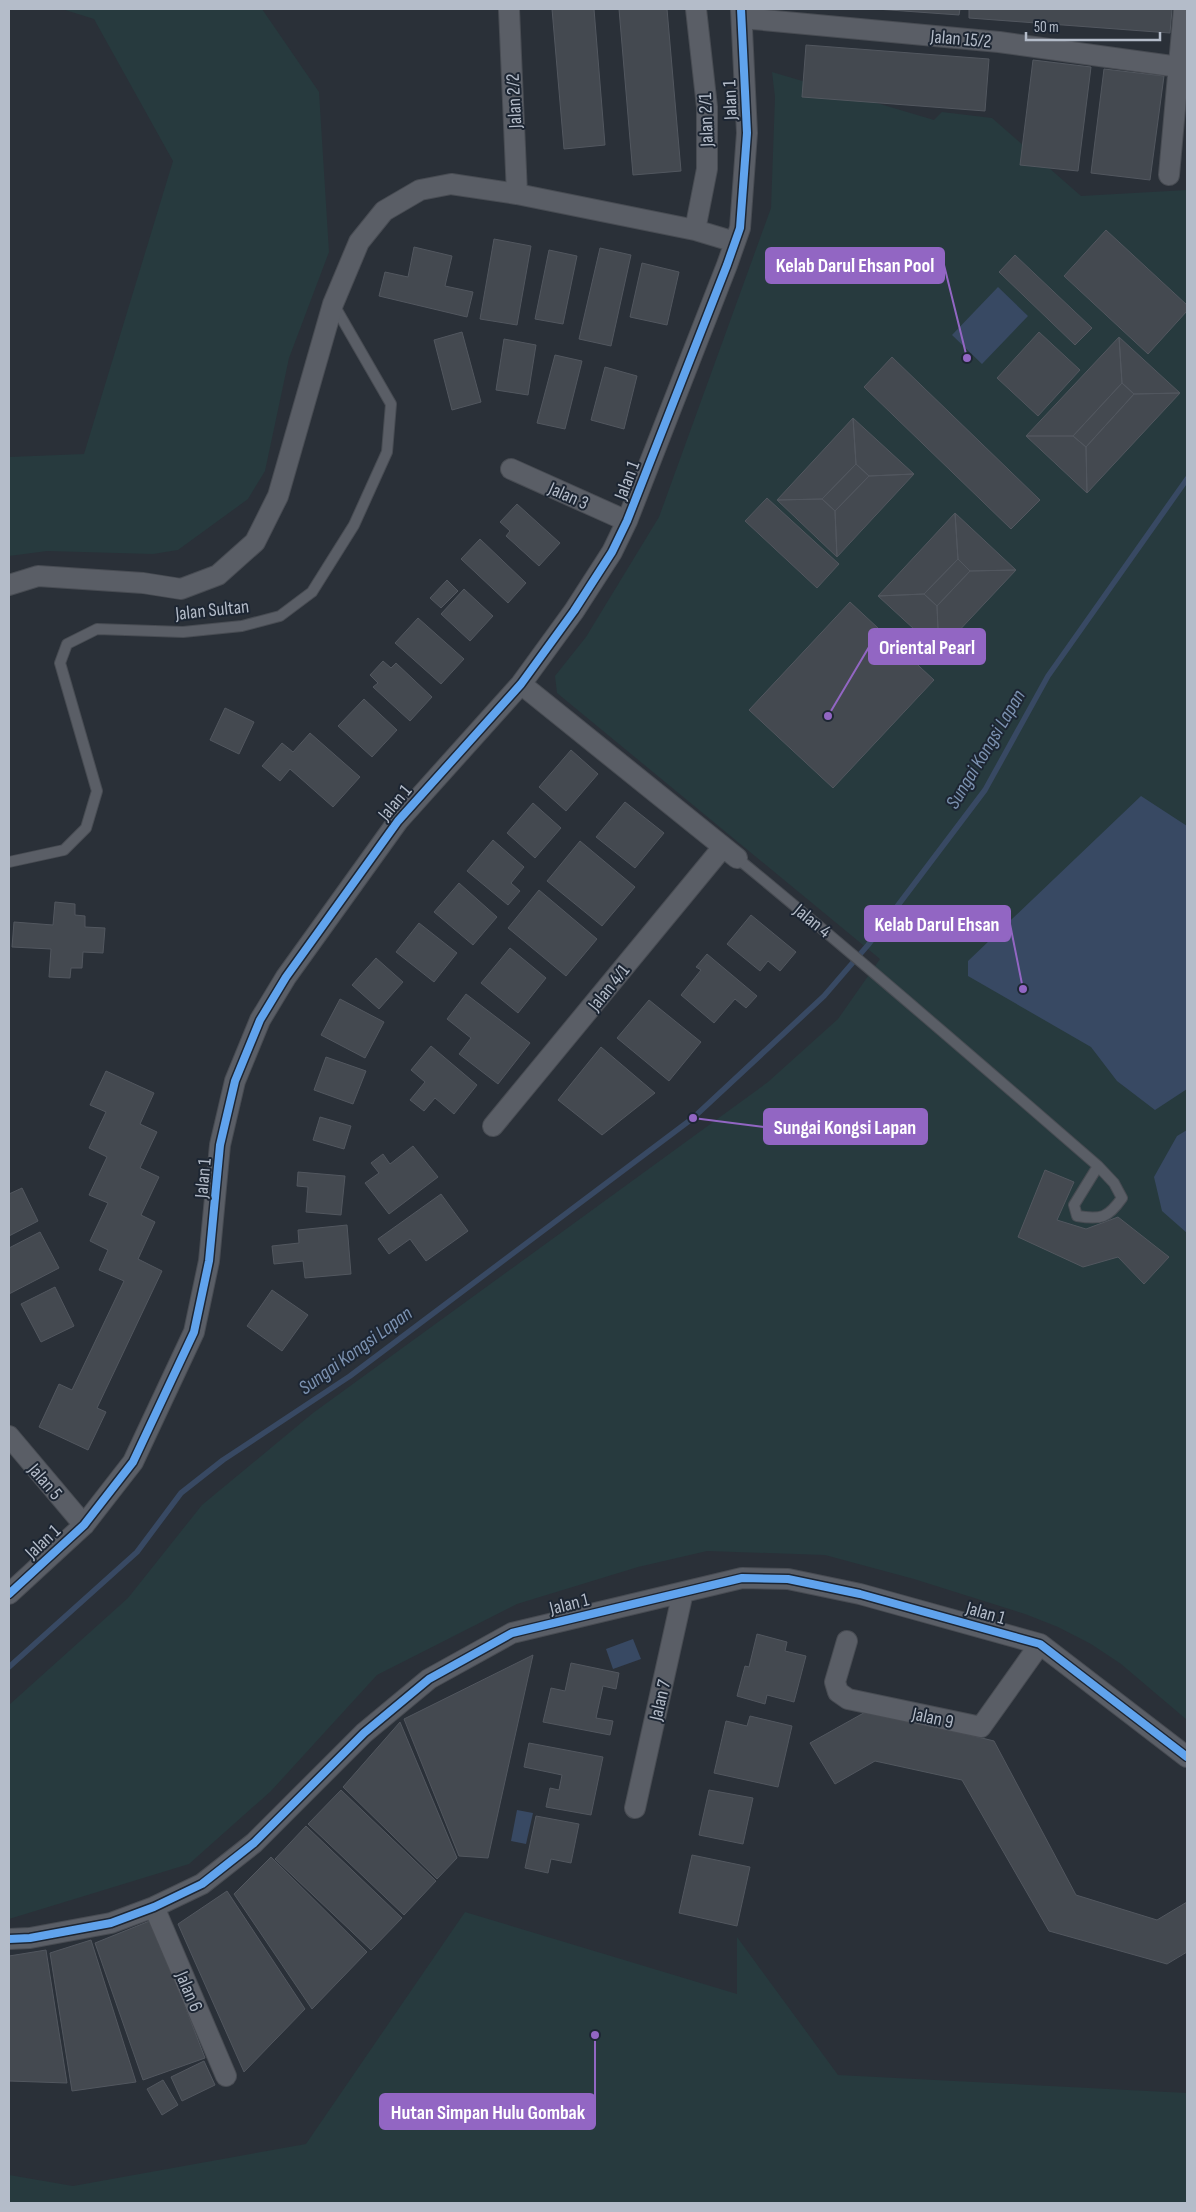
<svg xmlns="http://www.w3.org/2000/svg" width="1196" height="2212" font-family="'Sofia Sans Condensed',sans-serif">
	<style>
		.green { fill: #273a3e }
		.water { fill: #384963 }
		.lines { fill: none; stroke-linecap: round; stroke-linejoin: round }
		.stream { stroke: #384963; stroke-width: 5.5 }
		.building { fill: #444950; stroke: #52575f }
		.lane-casing { stroke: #484c53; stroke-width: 12 }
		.street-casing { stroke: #484c53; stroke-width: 22 }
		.lane { stroke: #5a5e66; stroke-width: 10 }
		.street { stroke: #5a5e66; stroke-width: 20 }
		.cycleway-casing { stroke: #1d2633; stroke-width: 11 }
		.cycleway { stroke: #60a3ed; stroke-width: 8 }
		.labels { text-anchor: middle; stroke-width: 4; stroke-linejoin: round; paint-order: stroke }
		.street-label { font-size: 19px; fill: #b4bcc9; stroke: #1d2633 }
		.water-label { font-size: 20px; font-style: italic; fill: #7c92b1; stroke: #1d2633 }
		.leader { fill: none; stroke: #9266c3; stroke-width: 2 }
		.callout-dot { fill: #9266c3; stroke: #1d2633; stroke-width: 2 }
		.callout { fill: #9266c3; stroke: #9266c3; stroke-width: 2 }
		.callout-label { font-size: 20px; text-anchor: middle; font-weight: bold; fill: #fff }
	</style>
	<rect width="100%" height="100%" fill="#2a3038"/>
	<!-- green -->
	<path class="green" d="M 62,9 L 262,9 L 319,92 L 329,252 L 289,358 L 265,471 L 248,499 L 178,550 L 153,554 L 47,551 L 9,556 L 9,457 L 84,454 L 173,161 L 94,19 Z
		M 772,72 L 934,120 L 942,112 L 992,118 L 1081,196 L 1187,190 L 1187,1720 L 1121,1664 L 1091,1644 L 1058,1627 L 1025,1614 L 914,1579 L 825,1555 L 707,1551 L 638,1567 L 517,1604 L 377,1675 L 271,1791 L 189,1864 L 9,1919 L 9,1705 L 128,1598 L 202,1505 L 313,1413 L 768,1082 L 838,1019 L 880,959 L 557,693 L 555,676 L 586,637 L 659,517 L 771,208 L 775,97 Z
		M 465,1912 L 737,1994 L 737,1937 L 838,2075 L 1187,2093 L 1187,2203 L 9,2203 L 9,2175 L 73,2186 L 306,2144 Z"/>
	<!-- water -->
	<path class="water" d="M 998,287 L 1028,316 L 982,364 L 952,335 Z
		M 1141,796 L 1187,826 L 1187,1089 L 1155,1110 L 1117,1081 L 1091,1047 L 968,976 L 968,961 Z
		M 1187,1130 L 1187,1233 L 1162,1211 L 1154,1177 L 1177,1136 Z
		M 633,1639 L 641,1659 L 613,1669 L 606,1649 Z
		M 517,1810 L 533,1813 L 526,1844 L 511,1841 Z"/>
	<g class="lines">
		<!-- stream -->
		<path class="stream" d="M 9,1667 L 137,1552 L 181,1493 L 223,1460 L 350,1376 L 693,1118 L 824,996 L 868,945 L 985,790 L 1048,676 L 1187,479"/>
	</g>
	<!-- building -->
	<path class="building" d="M 552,9 L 594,9 L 605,145 L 564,149 Z
		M 619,9 L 667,9 L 681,171 L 633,175 Z
		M 876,9 L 960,9 L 959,15 Z
		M 969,9 L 1172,9 L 1170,33 L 969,18 Z
		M 806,45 L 989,59 L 985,111 L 802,97 Z
		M 1033,60 L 1091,67 L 1078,171 L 1020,165 Z
		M 1104,69 L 1164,76 L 1150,180 L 1091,173 Z
		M 1106,230 L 1187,305 L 1187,311 L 1148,354 L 1064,276 Z
		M 494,239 L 531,246 L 517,325 L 480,319 Z
		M 414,247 L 452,256 L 445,286 L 473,292 L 467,317 L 379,296 L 385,272 L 408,277 Z
		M 600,248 L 631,255 L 611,346 L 579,339 Z
		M 549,250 L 577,256 L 563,324 L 535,319 Z
		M 1015,255 L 1092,328 L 1075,345 L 999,272 Z
		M 642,263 L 679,272 L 667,325 L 630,317 Z
		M 462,332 L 481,402 L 452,410 L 434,340 Z
		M 1039,332 L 1080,370 L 1038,416 L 997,378 Z
		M 1119,337 L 1122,383 L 1073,436 L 1026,436 Z
		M 1119,337 L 1180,393 L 1134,394 L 1122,383 Z
		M 504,339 L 536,345 L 528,395 L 496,390 Z
		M 555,355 L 582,361 L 565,429 L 537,423 Z
		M 892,357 L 1040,500 L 1011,529 L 864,387 Z
		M 605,367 L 637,376 L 624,429 L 591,420 Z
		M 1122,383 L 1134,394 L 1086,447 L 1073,436 Z
		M 1180,393 L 1087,493 L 1086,447 L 1134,394 Z
		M 853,418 L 856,464 L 822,499 L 777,500 Z
		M 853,418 L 914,474 L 869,476 L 856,464 Z
		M 1026,436 L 1073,436 L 1086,447 L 1087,493 Z
		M 856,464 L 869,476 L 835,511 L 822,499 Z
		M 914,474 L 837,557 L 835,511 L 869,476 Z
		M 767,498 L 839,564 L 817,588 L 745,521 Z
		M 822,499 L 835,511 L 837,557 L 777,500 Z
		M 517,504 L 560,543 L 539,566 L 506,536 L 510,531 L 500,522 Z
		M 955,513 L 1016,570 L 970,571 L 958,559 Z
		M 955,513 L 958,559 L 924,594 L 878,596 Z
		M 480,539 L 526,583 L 508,603 L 461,559 Z
		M 958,559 L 970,571 L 937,606 L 924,594 Z
		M 1016,570 L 939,652 L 937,606 L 970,571 Z
		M 447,580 L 458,591 L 441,608 L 430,598 Z
		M 464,589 L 493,616 L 470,641 L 441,614 Z
		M 924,594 L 937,606 L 939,652 L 878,596 Z
		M 850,602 L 934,680 L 833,788 L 749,710 Z
		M 418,618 L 464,659 L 441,684 L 395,643 Z
		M 383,661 L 391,668 L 396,663 L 432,697 L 410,721 L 373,687 L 378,683 L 370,675 Z
		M 364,699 L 397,730 L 372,757 L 338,726 Z
		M 225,708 L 254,722 L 239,754 L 210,740 Z
		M 310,733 L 360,777 L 333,807 L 290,769 L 280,781 L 262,766 L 282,743 L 293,752 Z
		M 571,750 L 598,774 L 566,811 L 539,787 Z
		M 625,802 L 664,833 L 635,868 L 596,837 Z
		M 533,803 L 561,828 L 535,858 L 507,833 Z
		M 493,840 L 524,867 L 511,883 L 520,891 L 508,905 L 467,871 Z
		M 580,841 L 635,887 L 602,926 L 547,881 Z
		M 459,883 L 497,917 L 473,945 L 434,912 Z
		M 539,890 L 597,939 L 566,976 L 508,928 Z
		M 55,902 L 75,904 L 75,915 L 85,916 L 85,927 L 105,928 L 103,953 L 83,952 L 82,968 L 71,968 L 70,978 L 49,977 L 51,949 L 12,947 L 14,922 L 53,925 Z
		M 751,915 L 796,952 L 780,971 L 768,961 L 760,971 L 727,944 Z
		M 419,923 L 457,953 L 434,982 L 396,952 Z
		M 510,948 L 546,978 L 518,1013 L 481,983 Z
		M 707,954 L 757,996 L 746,1008 L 735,999 L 714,1023 L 681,995 L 701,970 L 696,967 Z
		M 376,958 L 403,982 L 379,1009 L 352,985 Z
		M 466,994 L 530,1043 L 498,1084 L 459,1054 L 471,1038 L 447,1019 Z
		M 340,999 L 384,1022 L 365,1058 L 321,1035 Z
		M 649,1000 L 701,1042 L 669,1081 L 617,1038 Z
		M 431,1046 L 477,1085 L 454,1114 L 435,1098 L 424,1111 L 410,1100 L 425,1082 L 411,1070 Z
		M 601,1047 L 655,1093 L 602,1135 L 558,1100 Z
		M 326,1057 L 366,1071 L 353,1104 L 314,1090 Z
		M 106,1071 L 154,1093 L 140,1124 L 157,1132 L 140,1168 L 159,1177 L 141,1215 L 155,1222 L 138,1259 L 162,1271 L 97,1408 L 106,1412 L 88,1450 L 39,1427 L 59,1384 L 72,1390 L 124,1281 L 99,1270 L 108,1250 L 90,1241 L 108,1203 L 89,1195 L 107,1157 L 89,1148 L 106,1112 L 90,1105 Z
		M 320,1117 L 351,1126 L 344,1149 L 313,1140 Z
		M 413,1146 L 438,1177 L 389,1214 L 365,1183 L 379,1173 L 371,1163 L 383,1154 L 390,1164 Z
		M 1045,1170 L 1074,1182 L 1057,1220 L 1086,1229 L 1118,1217 L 1169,1257 L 1144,1284 L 1118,1257 L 1083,1267 L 1018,1237 Z
		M 298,1172 L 345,1176 L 341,1215 L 306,1212 L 308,1187 L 297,1186 Z
		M 22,1188 L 38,1221 L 9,1236 L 9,1194 Z
		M 441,1194 L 468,1231 L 426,1261 L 410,1239 L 389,1254 L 378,1239 Z
		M 347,1225 L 351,1274 L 305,1278 L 303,1261 L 274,1264 L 272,1246 L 299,1243 L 298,1230 Z
		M 40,1232 L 59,1268 L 9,1294 L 9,1248 Z
		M 55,1287 L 74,1326 L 41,1342 L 21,1304 Z
		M 272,1290 L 308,1315 L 282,1351 L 247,1326 Z
		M 757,1634 L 787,1642 L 785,1651 L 806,1656 L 794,1702 L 767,1695 L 765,1704 L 737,1696 L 745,1666 L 749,1667 Z
		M 533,1655 L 488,1858 L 459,1856 L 404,1719 Z
		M 571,1663 L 619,1673 L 616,1689 L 603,1686 L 596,1718 L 613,1721 L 610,1735 L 543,1722 L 551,1688 L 565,1691 Z
		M 869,1710 L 994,1741 L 1076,1895 L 1157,1920 L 1187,1902 L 1187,1952 L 1167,1964 L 1049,1931 L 962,1780 L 875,1761 L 835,1784 L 810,1743 Z
		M 750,1716 L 792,1726 L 778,1787 L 714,1773 L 726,1721 L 747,1726 Z
		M 400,1722 L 457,1858 L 437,1879 L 343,1787 Z
		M 529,1743 L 603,1757 L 591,1815 L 546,1807 L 550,1788 L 559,1790 L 562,1775 L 524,1767 Z
		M 341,1790 L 436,1881 L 404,1915 L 308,1824 Z
		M 709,1790 L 753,1798 L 743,1844 L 699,1835 Z
		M 536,1816 L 579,1824 L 571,1863 L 551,1859 L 548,1873 L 525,1868 Z
		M 306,1826 L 402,1918 L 371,1950 L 275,1859 Z
		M 692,1855 L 750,1867 L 737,1926 L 679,1913 Z
		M 271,1857 L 367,1952 L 312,2009 L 234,1894 Z
		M 227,1891 L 305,2009 L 244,2072 L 178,1924 Z
		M 152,1920 L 205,2058 L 143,2080 L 95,1943 Z
		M 91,1940 L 136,2082 L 72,2091 L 50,1953 Z
		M 46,1950 L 67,2083 L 9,2081 L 9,1956 Z
		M 204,2061 L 215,2085 L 182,2101 L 171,2077 Z
		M 163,2080 L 178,2105 L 162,2115 L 147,2089 Z"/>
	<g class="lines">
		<defs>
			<path id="lane" d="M 737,858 C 859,958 978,1062 1098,1166 L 1114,1183 L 1122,1198 C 1108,1218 1101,1220 1077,1216 L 1074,1205 L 1098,1166
				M 9,862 L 64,850 L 86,828 L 97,791 L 60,663 L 67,644 L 97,629 L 183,632 L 242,626 L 280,616 L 312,592 L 354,525 L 387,452 L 391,404 L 334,305"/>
			<path id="street" d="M 509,9 L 517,194
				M 742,18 L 999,42 L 1179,67
				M 1169,175 L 1184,9
				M 695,230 L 707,169 L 707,107 L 696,9
				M 511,469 L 627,521
				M 9,585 L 38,576 L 143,583 L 181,589 L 218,575 L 255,542 L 278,496 L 333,304 L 359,242 L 384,211 L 420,190 L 451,184 L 517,194 L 695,230 L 735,242
				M 521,684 L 737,858
				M 493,1126 L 723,847
				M 9,1436 L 84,1525
				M 9,1594 L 84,1525 L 133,1462 L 194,1332 L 209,1261 L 220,1145 L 235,1081 L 260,1020 L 286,977 L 398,821 L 521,684 L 574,611 L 612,552 L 627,521 L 727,265 L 740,228 L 747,133 L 741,9
				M 847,1641 L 835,1682 L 838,1692 L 848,1699 L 981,1727 L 1040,1644
				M 635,1808 L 683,1592
				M 154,1907 L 226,2076
				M 9,1939 L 30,1938 L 111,1923 L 154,1907 L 202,1884 L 254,1843 L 364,1733 L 429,1679 L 512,1633 L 742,1578 L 788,1579 L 860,1594 L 1040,1644 L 1187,1757"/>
		</defs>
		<!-- lane casing -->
		<use href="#lane" class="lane-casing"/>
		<!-- street casing -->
		<use href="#street" class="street-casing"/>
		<!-- lane -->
		<use href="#lane" class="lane"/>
		<!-- street -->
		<use href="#street" class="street"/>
		<defs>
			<path id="cycleway" d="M 9,1594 L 84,1525 L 133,1462 L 194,1332 L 209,1261 L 220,1145 L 235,1081 L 260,1020 L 286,977 L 398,821 L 521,684 L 574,611 L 612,552 L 627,521 L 727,265 L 740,228 L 747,133 L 741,9
				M 9,1939 L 30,1938 L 111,1923 L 154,1907 L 202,1884 L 254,1843 L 364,1733 L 429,1679 L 512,1633 L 742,1578 L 788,1579 L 860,1594 L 1040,1644 L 1187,1757"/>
		</defs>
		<!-- cycleway casing -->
		<use href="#cycleway" class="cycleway-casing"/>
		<!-- cycleway -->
		<use href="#cycleway" class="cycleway"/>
	</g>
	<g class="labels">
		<!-- street labels -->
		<g class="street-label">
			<text transform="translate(961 38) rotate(5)" y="7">Jalan 15/2</text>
			<text transform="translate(729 100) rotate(-92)" y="7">Jalan 1</text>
			<text transform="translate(513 101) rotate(-93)" y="7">Jalan 2/2</text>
			<text transform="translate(705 120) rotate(-92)" y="7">Jalan 2/1</text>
			<text transform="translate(626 480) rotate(-69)" y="7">Jalan 1</text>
			<text transform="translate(569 495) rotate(24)" y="7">Jalan 3</text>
			<text transform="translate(212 609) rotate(-6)" y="7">Jalan Sultan</text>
			<text transform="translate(394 802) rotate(-50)" y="7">Jalan 1</text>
			<text transform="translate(813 920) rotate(39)" y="7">Jalan 4</text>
			<text transform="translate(608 987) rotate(-51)" y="7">Jalan 4/1</text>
			<text transform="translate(202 1178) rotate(-85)" y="7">Jalan 1</text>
			<text transform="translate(46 1481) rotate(49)" y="7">Jalan 5</text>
			<text transform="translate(42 1541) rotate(-43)" y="7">Jalan 1</text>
			<text transform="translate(569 1603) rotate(-14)" y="7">Jalan 1</text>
			<text transform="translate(986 1612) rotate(16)" y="7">Jalan 1</text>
			<text transform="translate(659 1700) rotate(-77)" y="7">Jalan 7</text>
			<text transform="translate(933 1717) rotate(12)" y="7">Jalan 9</text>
			<text transform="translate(190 1991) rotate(67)" y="7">Jalan 6</text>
		</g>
		<!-- water labels -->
		<g class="water-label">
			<text transform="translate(985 749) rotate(-59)" y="7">Sungai Kongsi Lapan</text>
			<text transform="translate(355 1350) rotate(-36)" y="7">Sungai Kongsi Lapan</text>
		</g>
	</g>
	<!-- callouts -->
	<path class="leader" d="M967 358L944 265M828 716L869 647M1023 989L1010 924M693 1118L764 1127M595 2035L595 2112"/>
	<g class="callout-dot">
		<circle cx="967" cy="358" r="5"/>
		<circle cx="828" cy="716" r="5"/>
		<circle cx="1023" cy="989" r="5"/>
		<circle cx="693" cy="1118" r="5"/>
		<circle cx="595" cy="2035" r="5"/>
	</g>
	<g class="callout">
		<rect x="766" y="248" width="178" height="35" rx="5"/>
		<rect x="869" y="629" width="116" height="35" rx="5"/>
		<rect x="865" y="906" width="145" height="35" rx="5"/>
		<rect x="764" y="1109" width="163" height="35" rx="5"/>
		<rect x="380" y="2094" width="215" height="35" rx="5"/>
	</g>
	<g class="callout-label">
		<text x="855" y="272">Kelab Darul Ehsan Pool</text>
		<text x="927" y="654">Oriental Pearl</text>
		<text x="937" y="931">Kelab Darul Ehsan</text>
		<text x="845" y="1134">Sungai Kongsi Lapan</text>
		<text x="488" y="2119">Hutan Simpan Hulu Gombak</text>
	</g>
	<!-- border -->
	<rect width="1196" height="2212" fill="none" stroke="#b4bcc9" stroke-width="20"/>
	<!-- scale -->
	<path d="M1026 32v8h134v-8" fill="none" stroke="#b4bcc9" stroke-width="2.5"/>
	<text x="1034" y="32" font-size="15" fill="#b4bcc9" stroke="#1d2633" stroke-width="4" paint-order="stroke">50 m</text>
</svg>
